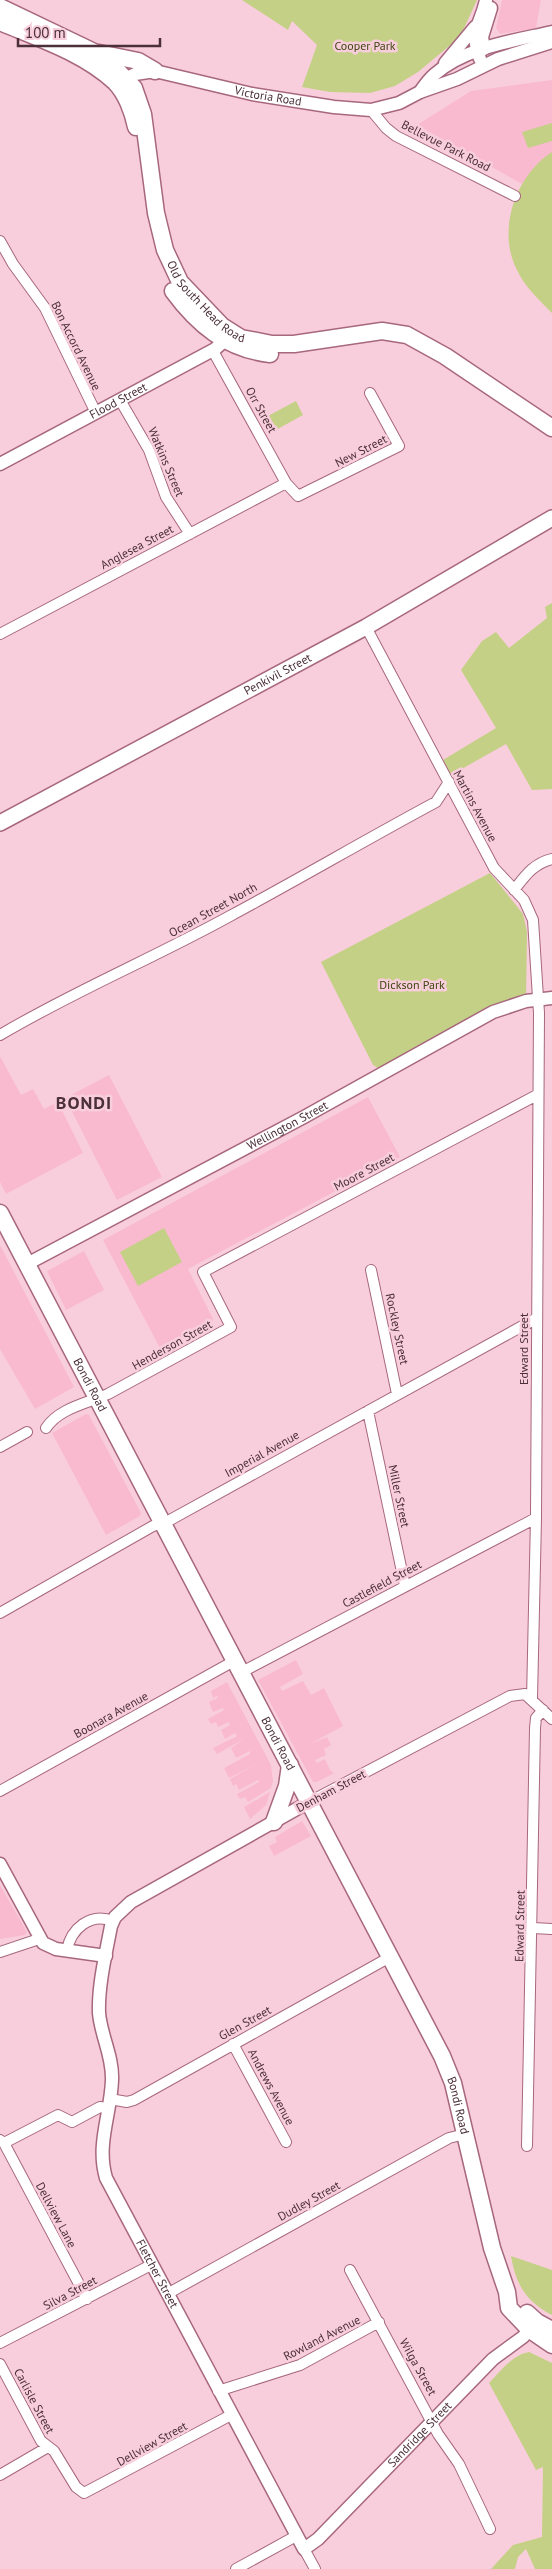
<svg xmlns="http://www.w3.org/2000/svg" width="552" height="2569" font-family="'PT Sans',sans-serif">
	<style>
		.built { fill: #f9bad0 }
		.green { fill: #c4d085 }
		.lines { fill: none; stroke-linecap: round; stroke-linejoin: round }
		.minor-casing { stroke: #a7677f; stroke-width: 12 }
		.tertiary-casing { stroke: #a7677f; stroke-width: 15 }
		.secondary-casing { stroke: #a7677f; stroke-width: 18 }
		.primary-casing { stroke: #a7677f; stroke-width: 19 }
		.minor { stroke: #fff; stroke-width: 10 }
		.tertiary { stroke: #fff; stroke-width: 12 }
		.secondary { stroke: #fff; stroke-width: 15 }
		.primary { stroke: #fff; stroke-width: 16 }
		.labels { text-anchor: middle; stroke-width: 5; stroke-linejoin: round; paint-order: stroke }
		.park-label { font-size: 12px; fill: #414713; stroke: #f9cedc }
		.street-label { font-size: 12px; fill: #4b2f39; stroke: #f9cedc }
		.district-label { font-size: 18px; font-weight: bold; letter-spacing: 1px; fill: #4b2f39; stroke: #f9cedc }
	</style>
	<rect width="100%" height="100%" fill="#f9cedc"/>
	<!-- built -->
	<path class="built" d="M 502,0 L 541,0 L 536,28 L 500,34 L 496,28 Z
		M 552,80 L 552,152 L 522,184 L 417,125 L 471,91 Z
		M 0,1056 L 21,1095 L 33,1089 L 44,1109 L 58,1102 L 83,1153 L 6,1194 L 0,1182 Z
		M 109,1075 L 162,1177 L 117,1200 L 65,1098 Z
		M 368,1097 L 400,1157 L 188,1269 L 213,1319 L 212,1323 L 161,1350 L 103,1240 Z
		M 0,1245 L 74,1387 L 35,1409 L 0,1349 Z
		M 84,1251 L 104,1290 L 66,1310 L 47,1271 Z
		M 86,1414 L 89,1415 L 141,1513 L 140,1516 L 106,1535 L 52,1433 Z
		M 296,1660 L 303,1674 L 280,1687 L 282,1691 L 303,1681 L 311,1695 L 324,1688 L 343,1726 L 310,1744 L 327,1737 L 331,1745 L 324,1749 L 326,1755 L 315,1760 L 317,1763 L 325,1759 L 330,1770 L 334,1773 L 317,1782 L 313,1782 L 258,1680 Z
		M 227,1682 L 271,1765 L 273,1781 L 271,1788 L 248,1802 L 245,1797 L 240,1799 L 237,1794 L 259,1782 L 258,1780 L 239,1790 L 236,1784 L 233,1786 L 230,1779 L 256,1764 L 229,1778 L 224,1768 L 250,1754 L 250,1751 L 236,1758 L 231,1748 L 244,1739 L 217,1754 L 213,1748 L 237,1736 L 235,1733 L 225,1739 L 221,1730 L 230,1725 L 229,1722 L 218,1727 L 216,1722 L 211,1724 L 208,1719 L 224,1710 L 223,1708 L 213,1712 L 209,1702 L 218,1698 L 217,1696 L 213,1698 L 211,1691 Z
		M 270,1792 L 266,1805 L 250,1819 L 244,1807 Z
		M 302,1821 L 311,1836 L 274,1856 L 269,1846 L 277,1842 L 275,1837 Z
		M 0,1885 L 27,1932 L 25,1935 L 0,1939 Z"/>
	<!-- green -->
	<path class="green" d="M 242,0 L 477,0 L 460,37 L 418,72 L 395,86 L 370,93 L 330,92 L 302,87 L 317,45 L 292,21 L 288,30 Z
		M 552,123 L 552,141 L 528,148 L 522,132 Z
		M 552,152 L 552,313 C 538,299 524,286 516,268 C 497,229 516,175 552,152 Z
		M 296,401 L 303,415 L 274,431 L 266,417 Z
		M 552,603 L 552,789 L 532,790 L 506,744 L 451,775 L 443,760 L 496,728 L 461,670 L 482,641 L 496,632 L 509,648 L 547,618 L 545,607 Z
		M 490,873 L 523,914 L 527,932 L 526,1001 L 386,1073 L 373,1065 L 321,962 Z
		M 164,1228 L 182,1262 L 138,1286 L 120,1252 Z
		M 511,2256 L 552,2270 L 552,2315 C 525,2301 516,2284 511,2256 Z
		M 529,2352 L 552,2363 L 552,2569 L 535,2569 L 526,2549 L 518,2557 L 515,2569 L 491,2569 L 513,2545 L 542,2537 L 543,2467 L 536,2470 L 489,2383 C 501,2371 512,2355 529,2352 Z"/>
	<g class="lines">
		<defs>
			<path id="minor" d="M 371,110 L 386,128 L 396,136 L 515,196
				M 0,241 L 13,264 L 45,308 L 96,413
				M 213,351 L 286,483 L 298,496 L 399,446 L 370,393
				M 120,400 L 149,450 L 166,497 L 190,534
				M 366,627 L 494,868 L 524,900 L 533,920 L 539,1013 L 536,1518 L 532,1699
				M 0,634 L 286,483
				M 514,890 C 525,876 534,863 552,859
				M 0,1035 C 74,991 154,958 230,916 C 299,879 367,839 436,802 L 449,782
				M 371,1270 L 397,1394
				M 368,1411 L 405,1586
				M 46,1428 C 59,1408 88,1403 108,1394 L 231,1327 L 203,1272 L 537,1095
				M 0,1447 L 27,1432
				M 0,1613 L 153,1526 L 170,1520 L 537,1318
				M 240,1673 L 536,1518
				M 0,1791 L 234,1661
				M 309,1802 L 510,1696 L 525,1694 L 552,1719
				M 533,1928 L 552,1929
				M 67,1950 C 71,1929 90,1912 113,1921
				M 0,1952 L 39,1939
				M 233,2044 L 286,2142
				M 110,2099 L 127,2102 L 134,2100 L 390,1957
				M 0,2140 L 4,2143 L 87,2299
				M 4,2143 L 58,2115 L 72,2122 L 100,2107 L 107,2108
				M 527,2146 L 535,1728 L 536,1718 L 543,1710
				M 350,2270 L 438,2434 L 459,2464 L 490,2529
				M 167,2294 L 449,2138 L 465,2134
				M 0,2343 L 151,2265
				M 0,2364 L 41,2441 L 54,2451 L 76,2487 L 84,2493 L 231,2415
				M 218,2391 L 300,2365 L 379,2322
				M 0,2475 L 48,2447
				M 304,2549 L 315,2569
				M 236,2569 L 296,2536"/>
			<g id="tertiary">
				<path d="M 484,49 L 482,37 L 491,8"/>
				<path d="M 480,59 C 469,28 480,28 486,0"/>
				<path d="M 445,63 L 475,27"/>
				<path id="s1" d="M 119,82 L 135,74 L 155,71 L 252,94 L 334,107 L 371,110 L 399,103 L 420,92 L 457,79 L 498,59 L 552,42"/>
				<path d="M 420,92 C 424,86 429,79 435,74 C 466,47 513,41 552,32"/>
				<path id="s2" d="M 0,464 L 215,349 L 231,335"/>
				<path id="s3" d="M 27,1264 L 304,1117 L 493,1012 L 526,1001 L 552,998"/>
				<path id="s4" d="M 309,1802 L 131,1902 L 115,1917 L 111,1926 C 106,1953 98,1985 99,2013 C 101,2036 113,2056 112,2080 C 111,2114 96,2144 106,2178 L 304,2549 L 318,2539 L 493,2359 L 523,2337 L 535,2324"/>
				<path d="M 0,1864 L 43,1943 L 56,1949 L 106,1956"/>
			</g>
			<g id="secondary">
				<path id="s5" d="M 0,823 L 366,627 L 552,518"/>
			</g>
			<g id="primary">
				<path id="s6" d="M 0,7 L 94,52 L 112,65 L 134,88 L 143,114 L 156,213 L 165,250 L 180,282 L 222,326 L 241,338 L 272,344 L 294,344 L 382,331 L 407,335 L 445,356 L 552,428"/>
				<path d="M 0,22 C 38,38 84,53 115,82 C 126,93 133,112 136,127"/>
				<path d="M 99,53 L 138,61 L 155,71"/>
				<path d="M 173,291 C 198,325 227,349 270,354"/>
				<path id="s7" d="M 0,1213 L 442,2056 L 453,2083 L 492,2248 L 507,2292 L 509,2308 L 530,2330 L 552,2345"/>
				<path d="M 274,1822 L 287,1786 L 290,1765"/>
				<path d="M 527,2313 L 537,2322 L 552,2330"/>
			</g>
		</defs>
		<!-- minor casing -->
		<use href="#minor" class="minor-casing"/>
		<!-- tertiary casing -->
		<use href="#tertiary" class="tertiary-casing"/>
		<!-- secondary casing -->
		<use href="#secondary" class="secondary-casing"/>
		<!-- primary casing -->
		<use href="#primary" class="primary-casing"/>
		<!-- minor -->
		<use href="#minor" class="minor"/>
		<!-- tertiary -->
		<use href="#tertiary" class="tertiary"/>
		<!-- secondary -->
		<use href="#secondary" class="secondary"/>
		<!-- primary -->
		<use href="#primary" class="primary"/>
	</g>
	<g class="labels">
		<!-- park labels -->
		<g class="park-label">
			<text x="365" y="50">Cooper Park</text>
			<text x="412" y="989">Dickson Park</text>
		</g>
		<!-- street labels -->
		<g class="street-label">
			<text dy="4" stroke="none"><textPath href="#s1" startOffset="154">Victoria Road</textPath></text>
			<text transform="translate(446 146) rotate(27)" y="4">Bellevue Park Road</text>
			<text dy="4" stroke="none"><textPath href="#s6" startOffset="391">Old South Head Road</textPath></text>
			<text transform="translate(76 346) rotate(64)" y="4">Bon Accord Avenue</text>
			<text dy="4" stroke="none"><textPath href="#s2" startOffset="134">Flood Street</textPath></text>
			<text transform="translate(261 410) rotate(61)" y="4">Orr Street</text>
			<text transform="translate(361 451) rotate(-27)" y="4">New Street</text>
			<text transform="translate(166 462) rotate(67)" y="4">Watkins Street</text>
			<text transform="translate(137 547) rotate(-28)" y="4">Anglesea Street</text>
			<text dy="4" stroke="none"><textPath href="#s5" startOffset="315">Penkivil Street</textPath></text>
			<text transform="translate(475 806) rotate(62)" y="4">Martins Avenue</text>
			<text transform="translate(213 910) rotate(-29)" y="4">Ocean Street North</text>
			<text dy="4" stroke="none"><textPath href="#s3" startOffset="295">Wellington Street</textPath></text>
			<text transform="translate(364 1172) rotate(-28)" y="4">Moore Street</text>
			<text transform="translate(397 1329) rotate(78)" y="4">Rockley Street</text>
			<text transform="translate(172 1345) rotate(-29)" y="4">Henderson Street</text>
			<text transform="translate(524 1349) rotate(-90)" y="4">Edward Street</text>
			<text dy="4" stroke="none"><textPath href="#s7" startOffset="194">Bondi Road</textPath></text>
			<text transform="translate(262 1454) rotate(-29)" y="4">Imperial Avenue</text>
			<text transform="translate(399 1496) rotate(78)" y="4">Miller Street</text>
			<text transform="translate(382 1584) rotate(-28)" y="4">Castlefield Street</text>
			<text transform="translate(111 1715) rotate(-29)" y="4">Boonara Avenue</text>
			<text dy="4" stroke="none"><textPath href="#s7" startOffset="599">Bondi Road</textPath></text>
			<text transform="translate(331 1791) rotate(-28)" y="4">Denham Street</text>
			<text transform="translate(520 1926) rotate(-89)" y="4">Edward Street</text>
			<text transform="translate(245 2023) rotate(-29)" y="4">Glen Street</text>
			<text transform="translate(271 2087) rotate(62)" y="4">Andrews Avenue</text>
			<text dy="4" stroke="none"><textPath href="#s7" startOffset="1004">Bondi Road</textPath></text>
			<text transform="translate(309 2201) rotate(-29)" y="4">Dudley Street</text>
			<text transform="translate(56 2215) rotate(62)" y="4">Dellview Lane</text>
			<text dy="4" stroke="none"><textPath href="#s4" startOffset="600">Fletcher Street</textPath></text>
			<text transform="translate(70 2293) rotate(-28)" y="4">Silva Street</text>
			<text transform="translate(322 2338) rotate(-27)" y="4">Rowland Avenue</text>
			<text transform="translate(418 2367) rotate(61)" y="4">Wilga Street</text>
			<text transform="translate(34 2401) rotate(62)" y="4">Carlisle Street</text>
			<text dy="4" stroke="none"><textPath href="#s4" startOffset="1075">Sandridge Street</textPath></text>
			<text transform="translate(152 2444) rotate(-29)" y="4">Dellview Street</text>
		</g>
		<!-- district labels -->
		<g class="district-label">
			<text x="84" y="1109">BONDI</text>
		</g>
	</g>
	<!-- scale -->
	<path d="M18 38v8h142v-8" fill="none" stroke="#4b2f39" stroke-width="2.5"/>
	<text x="25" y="38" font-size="15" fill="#4b2f39" stroke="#f9cedc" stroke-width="4" paint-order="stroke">100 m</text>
</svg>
